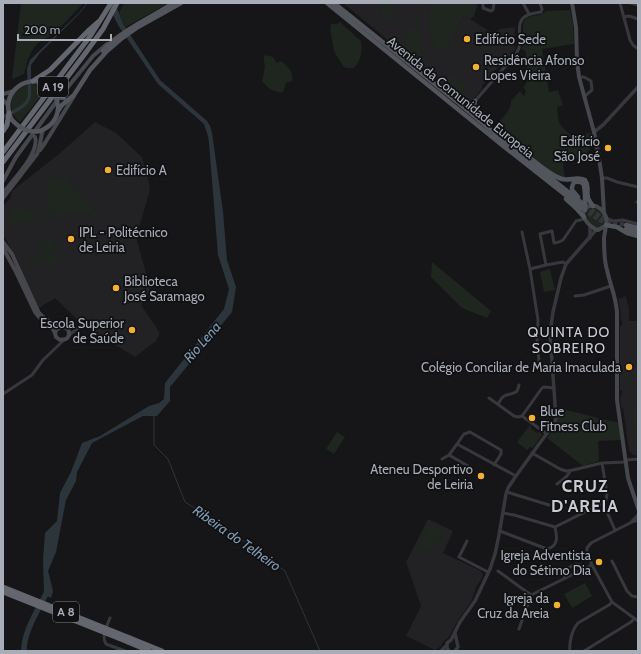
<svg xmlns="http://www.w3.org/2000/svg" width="641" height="654" font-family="Cabin,sans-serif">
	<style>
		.built { fill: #222225 }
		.green { fill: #1e261f }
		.water { fill: #2c353c }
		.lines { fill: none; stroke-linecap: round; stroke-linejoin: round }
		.stream { stroke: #2c353c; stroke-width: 1 }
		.river { stroke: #2c353c; stroke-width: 5.5 }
		.primary-tunnel { stroke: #333438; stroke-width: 4.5; stroke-dasharray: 4.5 2; stroke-linecap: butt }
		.minor { stroke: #37383d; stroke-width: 3 }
		.tertiary { stroke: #37383d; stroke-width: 3.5 }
		.secondary { stroke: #45474d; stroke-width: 4 }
		.primary { stroke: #53555c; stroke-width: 4.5 }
		.motorway { stroke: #63666e; stroke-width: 5 }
		.primary-bridge { stroke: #53555c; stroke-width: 4.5 }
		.motorway-bridge { stroke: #63666e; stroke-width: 5 }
		.poi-dot { fill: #f2b134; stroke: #111113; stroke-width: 1.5 }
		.labels { text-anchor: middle; stroke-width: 3.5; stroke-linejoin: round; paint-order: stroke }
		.shield { fill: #111113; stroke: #7b7e86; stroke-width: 1 }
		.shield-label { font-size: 12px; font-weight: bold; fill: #a8adb8 }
		.poi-label { font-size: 13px; fill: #a8adb8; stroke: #111113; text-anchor: start }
		.street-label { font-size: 13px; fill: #a8adb8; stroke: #111113 }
		.neighbourhood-label { font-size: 14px; letter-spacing: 1px; fill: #c9ccd4; stroke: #111113 }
		.water-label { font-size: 14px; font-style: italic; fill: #7f9bb3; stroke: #111113 }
		.district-label { font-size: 17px; font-weight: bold; letter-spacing: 1px; fill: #c9ccd4; stroke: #111113 }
	</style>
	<rect width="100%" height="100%" fill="#161618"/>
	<!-- built -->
	<path class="built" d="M 343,3 L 433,3 L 429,10 L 442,54 L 464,15 L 492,33 L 494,33 L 500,29 L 515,27 L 514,47 L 516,47 L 516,48 L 507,60 L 504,59 L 500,62 L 502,67 L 498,67 L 482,86 L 482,89 L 471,102 L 468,103 L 465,103 L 437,81 Z
		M 95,122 L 116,133 L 142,157 L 149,183 L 150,188 L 149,193 L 138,231 L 137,241 L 148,280 L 150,289 L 148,295 L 145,300 L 141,305 L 156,327 L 159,332 L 159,335 L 156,341 L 135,357 L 90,330 L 79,321 L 55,298 L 39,308 L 16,257 L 3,235 L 3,206 L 10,199 L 12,191 L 59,154 Z
		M 626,296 L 629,310 L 629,321 L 638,321 L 638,456 L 633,455 L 629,450 L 623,408 L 621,407 L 620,396 L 622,395 L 622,391 L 620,390 L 620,326 L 622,325 L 622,321 L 621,320 L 620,308 L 618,299 Z
		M 428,519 L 453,531 L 443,553 L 481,571 L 483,575 L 482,578 L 476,587 L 471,602 L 458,620 L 449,637 L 443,642 L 441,646 L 435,650 L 406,636 L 421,606 L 406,562 Z"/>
	<!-- green -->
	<path class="green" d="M 21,3 L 83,3 C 73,14 63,25 52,35 C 49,38 44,38 41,41 C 30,48 27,62 24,74 L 12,79 Z
		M 124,3 L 168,3 L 126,27 L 123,24 L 119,13 Z
		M 381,3 L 391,3 L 392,20 L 382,21 Z
		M 433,3 L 478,3 L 474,16 L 470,19 L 464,15 L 442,55 L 430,35 L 429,9 Z
		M 570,10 L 573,24 L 574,44 L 542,49 L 549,92 L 558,90 L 563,105 L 557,107 C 559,125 558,124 572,136 L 591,133 L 594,143 L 586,154 L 563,164 L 565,178 L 558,176 L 554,173 L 494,127 C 500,121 512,110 511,101 L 520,91 L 524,96 L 525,94 L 526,90 L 523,88 L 527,82 L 526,52 L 522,49 L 523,26 L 524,21 L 526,18 L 532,16 L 540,15 L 546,11 Z
		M 340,22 L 361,41 C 362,53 362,58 354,68 L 347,68 L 344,67 L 336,55 L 334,50 L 330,29 L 331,24 L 337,24 Z
		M 420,29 L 421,54 L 406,55 L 405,30 Z
		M 266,55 L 273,57 L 276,62 L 277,63 L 281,61 C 287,65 295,74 292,81 L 286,83 L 283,92 C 276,94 266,87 262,81 L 265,67 L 264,61 L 264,56 Z
		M 450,74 L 465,87 L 458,95 L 443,82 Z
		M 30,84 L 39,84 L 47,88 L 20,122 C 4,109 11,88 30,84 Z
		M 64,176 L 99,214 L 99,216 L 96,219 L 90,213 L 69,210 L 58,219 L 51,211 L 46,208 L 48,193 L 45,189 L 49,180 Z
		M 15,206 L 32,212 L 33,216 L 40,211 L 48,213 L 52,218 L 51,220 L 47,215 L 41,214 L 32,222 L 21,221 L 17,224 L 22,229 L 18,231 L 4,218 L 8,216 Z
		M 595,208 C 602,212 609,221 600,228 L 593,227 C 588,220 580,209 595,208 Z
		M 48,237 L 63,251 L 62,252 L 38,251 L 37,250 L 36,248 Z
		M 24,254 L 57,255 L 61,257 L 49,267 L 38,258 L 24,257 Z
		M 432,262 L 491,311 L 487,318 L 462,308 L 431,277 Z
		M 550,269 L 555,290 L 544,292 L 540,272 Z
		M 638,406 L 638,450 L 635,451 L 633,407 Z
		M 558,408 L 619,423 L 621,440 L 598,441 L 599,461 L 583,466 L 547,438 L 557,424 Z
		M 530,425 L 531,426 L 531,429 L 537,433 L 539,432 L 541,433 L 542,435 L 533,448 L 530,447 L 527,450 L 517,442 Z
		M 337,432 L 345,437 L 334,454 L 326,449 Z
		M 429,525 L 443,532 L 433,552 L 419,545 Z
		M 585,583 L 592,596 L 572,608 L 564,594 Z"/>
	<!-- water -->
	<path class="water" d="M 87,3 L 88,3 L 78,15 L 40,53 L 31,65 L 31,96 C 28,109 14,113 3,119 L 3,115 C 12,110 26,106 28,95 L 27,69 L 30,60 L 78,14 Z
		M 107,3 L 115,3 L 123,24 L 160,80 L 207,121 L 210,126 L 212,133 L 223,212 L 227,260 L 236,287 L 232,312 L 170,387 L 170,401 L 157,416 L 143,416 L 92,443 L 77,472 L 76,481 L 66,500 L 56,552 L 48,571 L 53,591 L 51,598 L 44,594 L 43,559 L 45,533 L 57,521 L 60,493 L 71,472 L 82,443 L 100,436 L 149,406 L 159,403 L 164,399 L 165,383 L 224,309 L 229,289 L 218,255 L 209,143 L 208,136 L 204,124 L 158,84 L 118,25 Z"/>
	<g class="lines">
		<!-- stream -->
		<path class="stream" d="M 154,416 L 154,445 L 168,459 L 185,502 L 223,526 L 285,571 L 320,651"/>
		<!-- river -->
		<path class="river" d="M 24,651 C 23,633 39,608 47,592 L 47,588"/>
		<!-- primary-tunnel -->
		<path class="primary-tunnel" d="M 586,205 C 600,218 608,222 626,225
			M 583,209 L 598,219 L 609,225"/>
		<!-- minor -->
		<path class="minor" d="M 483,3 L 483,8 L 491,11 L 493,10 L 494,3
			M 523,3 L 529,14
			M 620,3 L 630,40 L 633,45 L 638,49
			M 631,3 L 638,5
			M 624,17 L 629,16 L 638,19
			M 579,77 L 584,77 L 591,81 L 592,90 L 584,97
			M 475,101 L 516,54 C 517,52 518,50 519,48 C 522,38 514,20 528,15 C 532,13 536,13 541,12 L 542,9 L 540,3
			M 602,178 L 607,178 L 617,182 L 638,187
			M 637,202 L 638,203
			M 606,218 L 613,221 L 623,220 L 638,224
			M 522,232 L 530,269 L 546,265
			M 566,264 L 563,262 L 546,265 L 540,234 L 552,231 L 554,243 L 559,242 L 563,240 L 576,221 L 584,219
			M 530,269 L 538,320 L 537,342 L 540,371
			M 575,296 L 584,295 L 611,286
			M 68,336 L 83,324
			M 3,394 L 32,375 L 43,360 L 64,340
			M 489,398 L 514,416 L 518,417 L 522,416 L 547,434
			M 498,404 C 500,401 501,398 504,396 C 513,392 517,396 519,385
			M 522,416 L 542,388 L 544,387 L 554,388
			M 457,444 L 464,434 L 470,432 L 501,450 L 501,454 L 494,465
			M 532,453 L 560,469 L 566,471 L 573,470 L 602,463 L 626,462
			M 449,455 L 468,466
			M 442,459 L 449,455 L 457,444 L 516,476
			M 626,460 L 638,459
			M 557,484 C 562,480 568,477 570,471
			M 507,492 L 549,505
			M 603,503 L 615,530
			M 503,513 L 514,515 L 555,527 L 603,503 L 606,500 L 607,494 L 602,463
			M 638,520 L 632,522 L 591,543 L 587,548 L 587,553 L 592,565 L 612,602 L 638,621
			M 632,521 L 638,515
			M 500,531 L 547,549 C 559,546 557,536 555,527
			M 467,541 L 459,557 L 488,572
			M 612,561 L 627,591 L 632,596 L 638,597
			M 498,571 L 531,595 L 592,565
			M 565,578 L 563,572 L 564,570 L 576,564 L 584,566 L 585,568
			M 110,618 C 107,626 101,636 106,644 L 125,651
			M 519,629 L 531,595
			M 570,651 C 569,642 572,630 578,623 L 609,605 L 612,602
			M 584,651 L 631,622 L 634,619"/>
		<!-- tertiary -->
		<path class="tertiary" d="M 594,132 L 603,125 L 638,87
			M 590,238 L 590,227
			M 455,633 L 458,647 L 455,651
			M 441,651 L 446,646
			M 449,651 L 447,648 L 447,643 L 451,640 L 460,622 L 475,601 L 490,569 L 495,554 L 499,535 L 506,494 L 508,488 L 516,476 L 555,422 L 556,418 L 550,334 L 553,312 L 561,278 L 566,264 L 596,230"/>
		<!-- secondary -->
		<path class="secondary" d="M 572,3 L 576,27 L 577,61 L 579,77 L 594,132 L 598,152 L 602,178 L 604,213
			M 3,94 L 7,93 L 14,91
			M 3,100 L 8,105
			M 40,150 L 45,143 L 74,96
			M 3,181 L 16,157 L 59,98 L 93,56 L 107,44
			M 3,193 C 13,180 40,153 35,137
			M 3,198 L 37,154 C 41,146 40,138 43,130
			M 605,226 L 598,230 C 589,228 575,211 590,206 C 597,204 604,211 606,217 C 608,223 604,233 604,239 C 604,249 604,260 607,270 C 610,284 616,297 617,312 L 617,400 L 628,478 L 638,508
			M 3,242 L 12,254 L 39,313 L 44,318 L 59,327
			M 3,248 L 15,270 L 35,312 L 39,317 L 53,329 L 55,333 L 56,337 L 60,340 L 66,339 C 70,336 70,332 67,328 L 61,327 L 56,330 L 55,333"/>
		<!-- primary -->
		<path class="primary" d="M 327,3 L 502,145 L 582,208
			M 334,3 L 461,105 L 498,136 L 582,203
			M 103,51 C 106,47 110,43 114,40 C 132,25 154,16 173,3
			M 475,101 L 473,110 L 476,116
			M 58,111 L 62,105 L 74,95 L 90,70 L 107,51 L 121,39 L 138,27 L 181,3
			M 12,120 C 0,99 18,77 41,82
			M 40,131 C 50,127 57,120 58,109
			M 530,158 C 538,164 553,177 562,179 C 570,181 577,176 585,180 C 590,187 586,190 588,197 C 588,200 591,203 593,206
			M 578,197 L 572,190 L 572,187 L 574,182 C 586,180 584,187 585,195 C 585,200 585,205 585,210
			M 566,199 L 576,208 L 584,217
			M 606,225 L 617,227 L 627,233 L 638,236
			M 626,225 L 638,228
			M 626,229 L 638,232"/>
		<!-- motorway -->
		<path class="motorway" d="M 33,81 L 50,70 L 89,30 L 98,22
			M 3,131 L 7,125 L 9,113
			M 3,152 L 91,35 L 111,3
			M 3,162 L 84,55 L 103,29 L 117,3
			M 130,638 L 162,651
			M 128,642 L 149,651"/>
		<!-- primary-bridge -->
		<path class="primary-bridge" d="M 41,82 C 52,87 57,96 58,107
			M 56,97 L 64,98
			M 12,120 C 20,129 29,133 40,131"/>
		<!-- motorway-bridge -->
		<path class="motorway-bridge" d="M 3,587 L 130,638
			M 3,592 L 128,642"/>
	</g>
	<!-- markers -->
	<g class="poi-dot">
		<circle cx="467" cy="39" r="4"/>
		<circle cx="476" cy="67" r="4"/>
		<circle cx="608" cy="148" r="4"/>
		<circle cx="108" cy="170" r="4"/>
		<circle cx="71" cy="239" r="4"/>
		<circle cx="116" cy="288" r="4"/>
		<circle cx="132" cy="330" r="4"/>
		<circle cx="629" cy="367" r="4"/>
		<circle cx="532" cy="418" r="4"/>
		<circle cx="481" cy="476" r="4"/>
		<circle cx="599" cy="562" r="4"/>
		<circle cx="557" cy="605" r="4"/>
	</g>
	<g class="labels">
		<!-- shield labels -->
		<g class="shield">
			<rect x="38" y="77" width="30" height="20" rx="3"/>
			<rect x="53" y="602" width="26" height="20" rx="3"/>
		</g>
		<g class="shield-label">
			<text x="53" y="91">A 19</text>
			<text x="66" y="616">A 8</text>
		</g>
		<!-- poi labels -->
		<g class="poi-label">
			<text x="475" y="44">Edifício Sede</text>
			<text x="484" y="65">Residência Afonso<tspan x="484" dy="15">Lopes Vieira</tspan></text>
			<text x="600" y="146" text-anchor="end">Edifício<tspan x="600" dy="15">São José</tspan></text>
			<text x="116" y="175">Edifício A</text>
			<text x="79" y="237">IPL - Politécnico<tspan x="79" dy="15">de Leiria</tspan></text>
			<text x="124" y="286">Biblioteca<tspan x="124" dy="15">José Saramago</tspan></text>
			<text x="124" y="328" text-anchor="end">Escola Superior<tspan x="124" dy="15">de Saúde</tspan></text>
			<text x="621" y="372" text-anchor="end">Colégio Conciliar de Maria Imaculada</text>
			<text x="540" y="416">Blue<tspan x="540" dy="15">Fitness Club</tspan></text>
			<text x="473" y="474" text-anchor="end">Ateneu Desportivo<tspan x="473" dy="15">de Leiria</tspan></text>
			<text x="591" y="560" text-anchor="end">Igreja Adventista<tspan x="591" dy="15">do Sétimo Dia</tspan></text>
			<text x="549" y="603" text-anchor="end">Igreja da<tspan x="549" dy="15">Cruz da Areia</tspan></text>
		</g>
		<!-- street labels -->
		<g class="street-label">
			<text transform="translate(461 97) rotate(39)" y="5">Avenida da Comunidade Europeia</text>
		</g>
		<!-- neighbourhood labels -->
		<g class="neighbourhood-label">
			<text x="569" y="337">QUINTA DO<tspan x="569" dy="16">SOBREIRO</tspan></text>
		</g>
		<!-- water labels -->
		<g class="water-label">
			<text transform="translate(202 342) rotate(-49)" y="5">Rio Lena</text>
			<text transform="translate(237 538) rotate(35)" y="5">Ribeira do Telheiro</text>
		</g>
		<!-- district labels -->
		<g class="district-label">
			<text x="585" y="492">CRUZ<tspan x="585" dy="20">D'AREIA</tspan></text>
		</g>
	</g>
	<!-- border -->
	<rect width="641" height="654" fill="none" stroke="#a8adb8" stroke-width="8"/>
	<!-- scale -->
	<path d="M18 34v6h93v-6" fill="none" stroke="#a8adb8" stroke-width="2"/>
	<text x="24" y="34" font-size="12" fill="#a8adb8" stroke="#111113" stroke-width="3" paint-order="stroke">200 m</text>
</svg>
